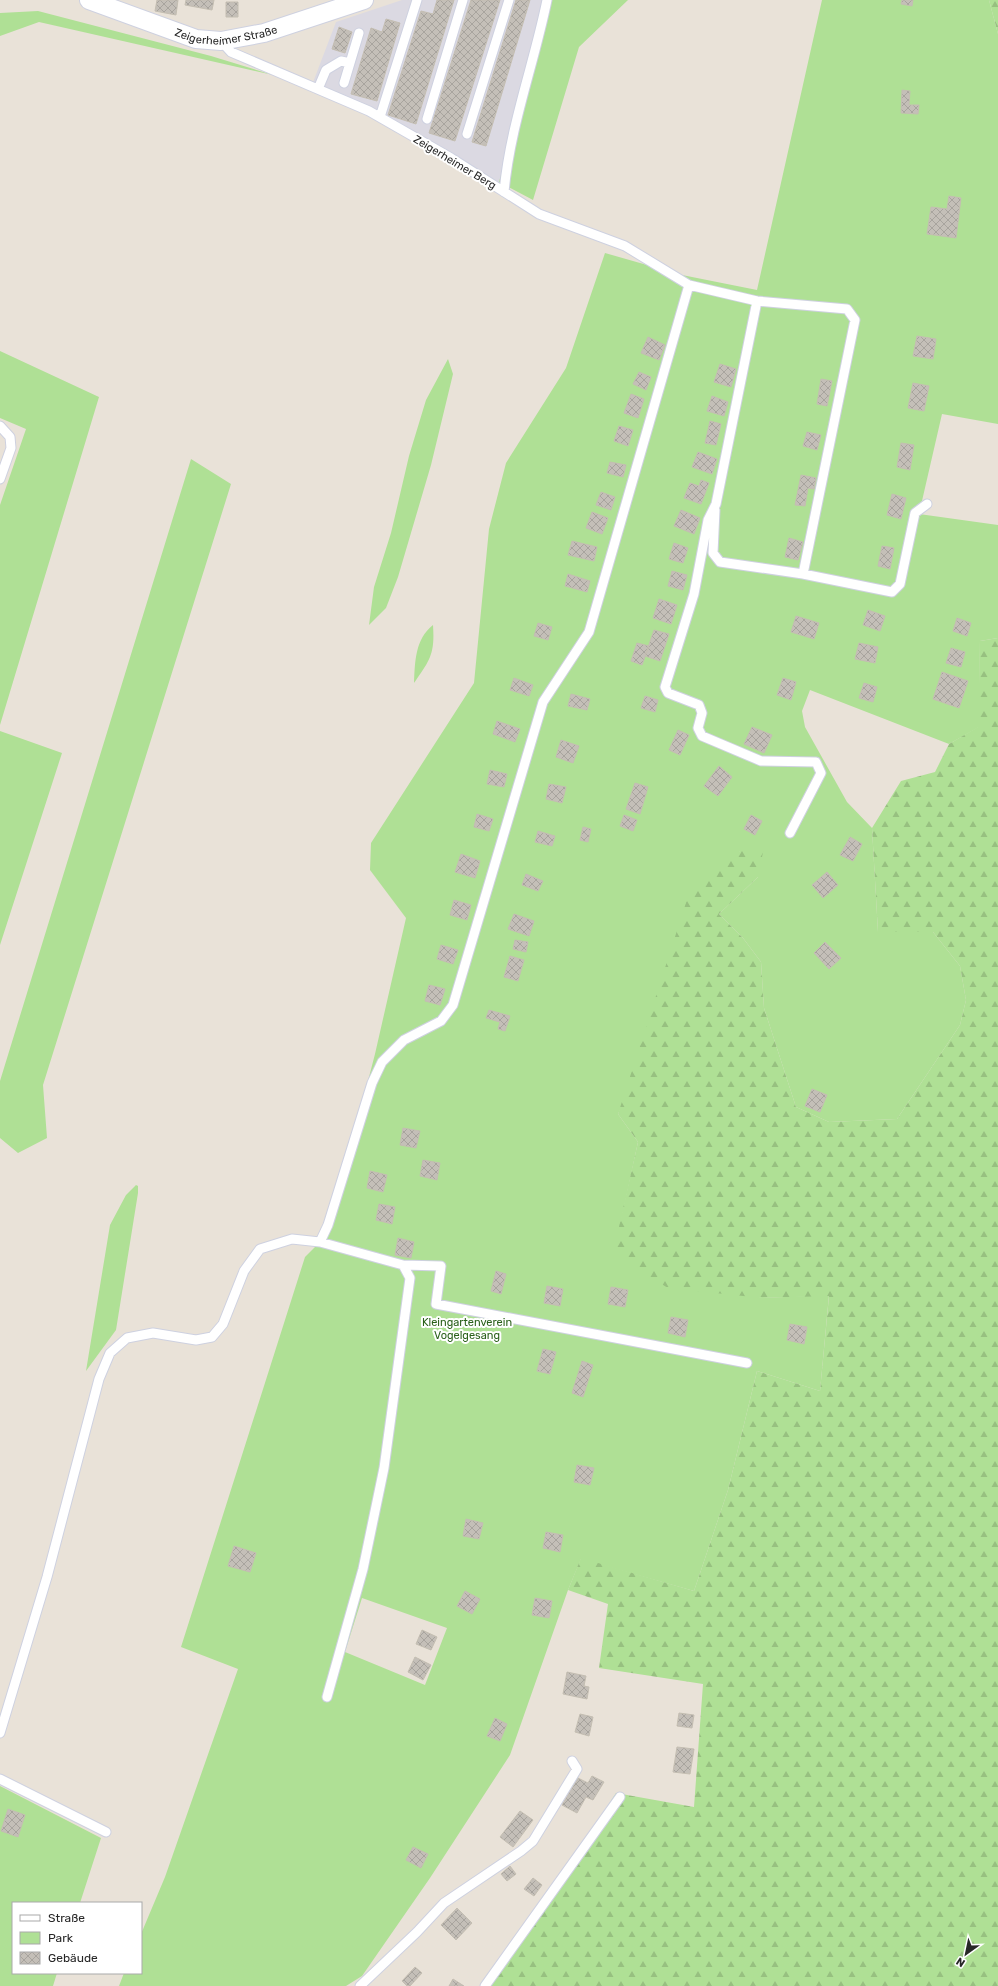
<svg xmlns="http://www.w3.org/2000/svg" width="998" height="1986" font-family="Rubik,sans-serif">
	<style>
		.industrial { fill: #dbd9e2 }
		.green { fill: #afe095; fill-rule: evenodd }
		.forest { fill: url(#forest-firs) }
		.building { fill: url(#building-cross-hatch); stroke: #c4beb2 }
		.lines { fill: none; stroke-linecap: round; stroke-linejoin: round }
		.lane-casing { stroke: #ced1e0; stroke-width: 11 }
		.street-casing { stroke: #ced1e0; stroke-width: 20 }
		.lane { stroke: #fff; stroke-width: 9 }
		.street { stroke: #fff; stroke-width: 18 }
		.labels { text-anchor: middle; stroke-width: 4; stroke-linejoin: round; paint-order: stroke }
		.street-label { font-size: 11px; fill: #272727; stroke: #fff }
		.park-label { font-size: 11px; fill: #2a601a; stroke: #fff }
	</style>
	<defs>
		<pattern id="forest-firs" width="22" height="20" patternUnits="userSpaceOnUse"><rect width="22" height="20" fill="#afe095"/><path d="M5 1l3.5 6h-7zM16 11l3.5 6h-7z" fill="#97c080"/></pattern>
		<pattern id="building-cross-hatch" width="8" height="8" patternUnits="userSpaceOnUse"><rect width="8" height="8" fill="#c4bfb8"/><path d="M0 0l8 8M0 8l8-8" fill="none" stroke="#a8a49e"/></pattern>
	</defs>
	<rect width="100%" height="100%" fill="#e9e2d8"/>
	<!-- industrial -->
	<path class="industrial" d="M 402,0 L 552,0 L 499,182 L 369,110 L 312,85 L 336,22 Z"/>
	<!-- green -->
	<path class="green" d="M 552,0 L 628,0 L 579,47 L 533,200 L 499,182 Z
		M 822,0 L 989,0 L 998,34 L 998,424 L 942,414 L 919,514 L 998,525 L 998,638 L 980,641 L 979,727 L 949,744 L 810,690 L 802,711 L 805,727 L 847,802 L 872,828 L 878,932 L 933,932 L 960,966 L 966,1000 L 960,1025 L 897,1119 L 829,1122 L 796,1107 L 764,1008 L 761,962 L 743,938 L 719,914 L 758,877 L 740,851 L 618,1114 L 638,1142 L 615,1249 L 762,1298 L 829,1295 L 820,1391 L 757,1371 L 728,1490 L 694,1591 L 581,1559 L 568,1590 L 510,1755 L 430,1878 L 362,1976 L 346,1986 L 119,1986 L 124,1973 L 141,1973 L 141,1934 L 165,1877 L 238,1669 L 181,1647 L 305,1257 L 328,1234 L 375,1054 L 406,918 L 370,870 L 371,843 L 474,683 L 489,529 L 506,463 L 566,368 L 605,253 L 682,275 L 757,290 ZM 362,1598 L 447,1628 L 425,1685 L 345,1652 Z
		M 38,11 L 211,56 L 273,75 L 39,22 L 0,36 L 0,13 Z
		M 0,351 L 99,397 L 0,725 L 0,505 L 26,429 L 0,418 Z
		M 448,359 L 453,374 L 431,465 L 398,577 L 386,608 L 369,625 L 374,587 L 391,533 L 409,456 L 426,400 Z
		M 191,459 L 231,484 L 43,1085 L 47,1138 L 18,1153 L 0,1138 L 0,1081 Z
		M 433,625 C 435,654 430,660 414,683 C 415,662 415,639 433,625 Z
		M 0,731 L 62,753 L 0,945 Z
		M 136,1185 L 138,1186 L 138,1193 L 116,1330 L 86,1371 L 110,1225 L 126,1195 Z
		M 0,1786 L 101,1838 L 80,1903 L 13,1903 L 13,1973 L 57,1973 L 53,1986 L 0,1986 Z"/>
	<!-- forest -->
	<path class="forest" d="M 989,0 L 998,0 L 998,34 Z
		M 998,638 L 998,1986 L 490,1986 L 616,1793 L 694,1807 L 703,1684 L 599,1668 L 608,1604 L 568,1590 L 581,1558 L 694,1591 L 728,1490 L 757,1371 L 820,1391 L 829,1296 L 762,1298 L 668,1288 L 637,1269 L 614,1249 L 638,1142 L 618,1114 L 692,884 L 740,851 L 764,847 L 758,877 L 719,914 L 743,938 L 761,962 L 764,1008 L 796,1107 L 829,1122 L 897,1119 L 960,1025 L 966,1000 L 960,966 L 933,932 L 878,932 L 872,828 L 901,781 L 935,772 L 949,744 L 978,727 L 980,641 Z"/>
	<!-- building -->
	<path class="building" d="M 157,0 L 178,0 L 176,15 L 155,11 Z
		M 186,0 L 214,0 L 212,10 L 185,5 Z
		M 437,0 L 454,0 L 416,124 L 388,115 L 421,11 L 433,14 Z
		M 471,0 L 500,0 L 455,141 L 429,133 Z
		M 516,0 L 530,0 L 486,146 L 472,142 Z
		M 902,0 L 913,0 L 912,6 L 901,4 Z
		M 226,2 L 238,2 L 238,17 L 226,17 Z
		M 386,19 L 400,23 L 377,101 L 351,94 L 371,28 L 382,32 Z
		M 339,27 L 352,32 L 345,53 L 332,49 Z
		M 902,90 L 910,91 L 909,105 L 919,105 L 918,114 L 901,113 Z
		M 949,196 L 961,198 L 956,238 L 927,234 L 931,207 L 947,209 Z
		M 917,336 L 936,339 L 933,359 L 913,356 Z
		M 648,337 L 665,345 L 659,360 L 641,353 Z
		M 720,364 L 736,369 L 731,387 L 714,382 Z
		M 639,372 L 651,377 L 646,390 L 633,384 Z
		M 821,379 L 832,381 L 827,406 L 817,404 Z
		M 913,383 L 929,386 L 924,411 L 908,408 Z
		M 631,394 L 644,399 L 638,418 L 624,413 Z
		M 712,396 L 728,402 L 724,416 L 707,411 Z
		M 710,421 L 721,424 L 716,445 L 705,443 Z
		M 619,426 L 633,430 L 628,446 L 614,441 Z
		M 807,432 L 821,435 L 817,450 L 803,446 Z
		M 901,443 L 914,445 L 910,470 L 897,467 Z
		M 698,452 L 717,459 L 712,474 L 692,467 Z
		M 610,462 L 626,465 L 623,477 L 607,473 Z
		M 801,475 L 816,478 L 814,489 L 808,488 L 805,506 L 795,505 Z
		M 701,480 L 709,483 L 701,504 L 684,498 L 690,483 L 699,486 Z
		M 601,492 L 615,497 L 611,510 L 596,505 Z
		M 892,494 L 906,498 L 901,519 L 887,515 Z
		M 681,510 L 700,518 L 694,534 L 674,526 Z
		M 592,512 L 608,518 L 602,534 L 586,528 Z
		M 789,538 L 803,542 L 798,560 L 785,557 Z
		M 572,541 L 597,547 L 594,561 L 568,555 Z
		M 674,543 L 688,548 L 683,563 L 669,559 Z
		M 882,546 L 894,548 L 890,569 L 878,566 Z
		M 672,571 L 687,575 L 683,590 L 668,586 Z
		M 568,574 L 590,581 L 587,592 L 565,586 Z
		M 659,599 L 677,605 L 671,624 L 653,618 Z
		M 868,610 L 885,616 L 880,631 L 863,625 Z
		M 796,616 L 819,623 L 814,639 L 791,632 Z
		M 957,618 L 971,623 L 967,636 L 953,631 Z
		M 538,623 L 552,627 L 548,640 L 534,636 Z
		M 654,630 L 669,634 L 660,661 L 645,656 Z
		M 637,643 L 649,646 L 642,665 L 631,661 Z
		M 859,643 L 878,647 L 875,663 L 855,659 Z
		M 951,648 L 965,652 L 961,667 L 946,663 Z
		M 942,672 L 968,681 L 959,708 L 933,699 Z
		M 514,678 L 533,685 L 529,696 L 510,690 Z
		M 783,678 L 796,682 L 791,700 L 777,695 Z
		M 864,683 L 877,687 L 873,702 L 859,698 Z
		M 571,694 L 590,699 L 587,710 L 568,706 Z
		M 645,696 L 658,700 L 655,712 L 641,708 Z
		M 497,721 L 520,729 L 515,742 L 493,734 Z
		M 752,727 L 772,735 L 764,753 L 744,744 Z
		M 678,730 L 689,735 L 680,755 L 669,750 Z
		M 561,740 L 579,746 L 573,763 L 556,757 Z
		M 719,766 L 732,777 L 718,796 L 704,786 Z
		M 490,770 L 507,774 L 504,787 L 487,784 Z
		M 635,783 L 648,787 L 640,814 L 626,809 Z
		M 549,784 L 566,787 L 562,803 L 546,799 Z
		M 477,814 L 493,819 L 489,831 L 474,827 Z
		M 624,815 L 637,820 L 633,831 L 620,826 Z
		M 751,815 L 762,821 L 755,835 L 744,829 Z
		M 583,827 L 591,829 L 588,842 L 580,840 Z
		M 538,831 L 555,836 L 552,846 L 535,842 Z
		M 850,837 L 862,844 L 853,861 L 840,855 Z
		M 461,854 L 480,861 L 475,878 L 455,872 Z
		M 827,872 L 838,885 L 823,898 L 812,885 Z
		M 526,874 L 543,881 L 538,891 L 522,885 Z
		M 454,900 L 471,905 L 467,920 L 450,915 Z
		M 514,914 L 534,921 L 529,936 L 508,929 Z
		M 515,940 L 528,942 L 526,952 L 513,949 Z
		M 825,942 L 841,958 L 829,969 L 814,953 Z
		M 441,945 L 458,950 L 453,964 L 437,959 Z
		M 510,956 L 524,960 L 518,981 L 504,977 Z
		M 429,985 L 445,989 L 440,1005 L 425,1001 Z
		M 489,1010 L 510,1016 L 505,1031 L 498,1029 L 500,1022 L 486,1018 Z
		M 812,1089 L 827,1095 L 820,1112 L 805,1106 Z
		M 403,1128 L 420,1131 L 416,1148 L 400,1145 Z
		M 423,1160 L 440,1163 L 437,1180 L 420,1176 Z
		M 370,1171 L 387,1175 L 383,1192 L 367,1188 Z
		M 379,1204 L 395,1207 L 392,1224 L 376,1220 Z
		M 398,1238 L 414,1242 L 411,1258 L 395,1255 Z
		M 496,1271 L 506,1274 L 501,1294 L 491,1291 Z
		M 547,1286 L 563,1289 L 560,1306 L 544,1303 Z
		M 611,1287 L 628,1290 L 625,1307 L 608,1304 Z
		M 671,1317 L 688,1320 L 685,1337 L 668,1333 Z
		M 790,1324 L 807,1327 L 804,1344 L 787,1340 Z
		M 543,1349 L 556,1352 L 550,1374 L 537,1371 Z
		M 582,1361 L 593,1365 L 583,1397 L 572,1393 Z
		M 577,1465 L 594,1468 L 590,1485 L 574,1482 Z
		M 466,1519 L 483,1523 L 479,1539 L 463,1536 Z
		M 546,1532 L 563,1535 L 560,1552 L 543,1548 Z
		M 234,1546 L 256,1553 L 250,1572 L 228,1566 Z
		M 465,1591 L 480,1599 L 472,1614 L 457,1606 Z
		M 535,1598 L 552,1601 L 549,1618 L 532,1615 Z
		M 422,1630 L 437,1637 L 431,1650 L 416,1644 Z
		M 415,1657 L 431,1665 L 423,1680 L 408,1672 Z
		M 567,1672 L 586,1676 L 584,1686 L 589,1687 L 587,1699 L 563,1694 Z
		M 679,1713 L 694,1715 L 692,1728 L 677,1726 Z
		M 580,1714 L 593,1717 L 589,1736 L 575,1732 Z
		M 495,1718 L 507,1724 L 500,1741 L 487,1736 Z
		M 677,1747 L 694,1749 L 690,1774 L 673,1772 Z
		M 592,1776 L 604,1782 L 593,1800 L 586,1797 L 577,1813 L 562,1805 L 578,1778 L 588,1783 Z
		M 8,1809 L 25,1815 L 18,1837 L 1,1831 Z
		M 520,1811 L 533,1820 L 513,1847 L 500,1837 Z
		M 413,1847 L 428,1854 L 421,1868 L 406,1860 Z
		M 510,1866 L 516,1874 L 507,1881 L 501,1874 Z
		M 533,1878 L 542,1885 L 534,1896 L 524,1889 Z
		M 457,1908 L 472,1923 L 456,1940 L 441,1925 Z
		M 415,1967 L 422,1973 L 410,1986 L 407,1986 L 402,1981 Z
		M 453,1979 L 464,1986 L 449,1986 Z"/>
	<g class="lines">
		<defs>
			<path id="lane" d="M 221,41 L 231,52 L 369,111 L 451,158 L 539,214 L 625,246 L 689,285 L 757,301 L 847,309 L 855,320 L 803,574
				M 344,83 L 359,33
				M 318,89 L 326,70 L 341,61 L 350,63
				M 380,117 L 417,0
				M 427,119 L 463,0
				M 467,134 L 509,0
				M 504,192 C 510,126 534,64 547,0
				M 757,301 L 716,504 L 708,520 L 694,594 L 665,687 L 668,693 L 699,705 L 702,713 L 698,728 L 702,736 L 761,761 L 816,762 L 821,773 L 790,833
				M 0,426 L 10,437 L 11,448 L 0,479
				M 715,510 L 713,553 L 720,562 L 803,574 L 892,592 L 900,584 L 915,513 L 927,504
				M 320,1242 L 328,1225 L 372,1083 L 382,1062 L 404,1040 L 441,1021 L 453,1005 L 543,702 L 589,632 L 689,285
				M 403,1265 L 441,1266 L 436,1304 L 747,1363
				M 0,1733 L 47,1577 L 99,1379 L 110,1353 L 127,1338 L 153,1333 L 196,1340 L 212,1337 L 223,1324 L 244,1271 L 260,1249 L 292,1239 L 320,1242 L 403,1265 L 410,1278 L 384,1468 L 363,1569 L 327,1697
				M 0,1779 L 106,1832
				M 360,1986 L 417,1932 L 444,1903 L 521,1851 L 533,1841 L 577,1769 L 572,1761
				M 485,1986 L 620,1797"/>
			<g id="street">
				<path id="s1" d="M 89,0 L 196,39 L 221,41 L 264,33 L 364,0"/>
			</g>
		</defs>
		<!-- lane casing -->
		<use href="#lane" class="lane-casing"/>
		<!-- street casing -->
		<use href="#street" class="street-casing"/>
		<!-- lane -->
		<use href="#lane" class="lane"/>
		<!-- street -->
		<use href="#street" class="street"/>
	</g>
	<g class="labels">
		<!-- street labels -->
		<g class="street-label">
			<text dy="4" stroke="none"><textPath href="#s1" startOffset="144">Zeigerheimer Straße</textPath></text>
			<text transform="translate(455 162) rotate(31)" y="4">Zeigerheimer Berg</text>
		</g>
		<!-- park labels -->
		<g class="park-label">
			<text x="467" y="1326">Kleingartenverein<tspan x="467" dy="13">Vogelgesang</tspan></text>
		</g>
	</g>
	<!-- legend -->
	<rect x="12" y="1902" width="130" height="72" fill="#ffffff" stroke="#a9a9a9"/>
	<rect x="20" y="1915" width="20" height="6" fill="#ffffff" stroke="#a9a9a9"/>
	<text x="48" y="1922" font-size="12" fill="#272727">Straße</text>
	<rect x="20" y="1932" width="20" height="12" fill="#afe095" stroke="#a9a9a9"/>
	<text x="48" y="1942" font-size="12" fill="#272727">Park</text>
	<rect x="20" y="1952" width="20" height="12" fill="url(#building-cross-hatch)" stroke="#a9a9a9"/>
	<text x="48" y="1962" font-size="12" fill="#272727">Gebäude</text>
	<!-- north arrow -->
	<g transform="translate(966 1954) rotate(213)" stroke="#ffffff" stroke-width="3" paint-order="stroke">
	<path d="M0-3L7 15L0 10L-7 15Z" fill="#272727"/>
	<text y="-6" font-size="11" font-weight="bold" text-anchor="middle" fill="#272727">N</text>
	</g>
</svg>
